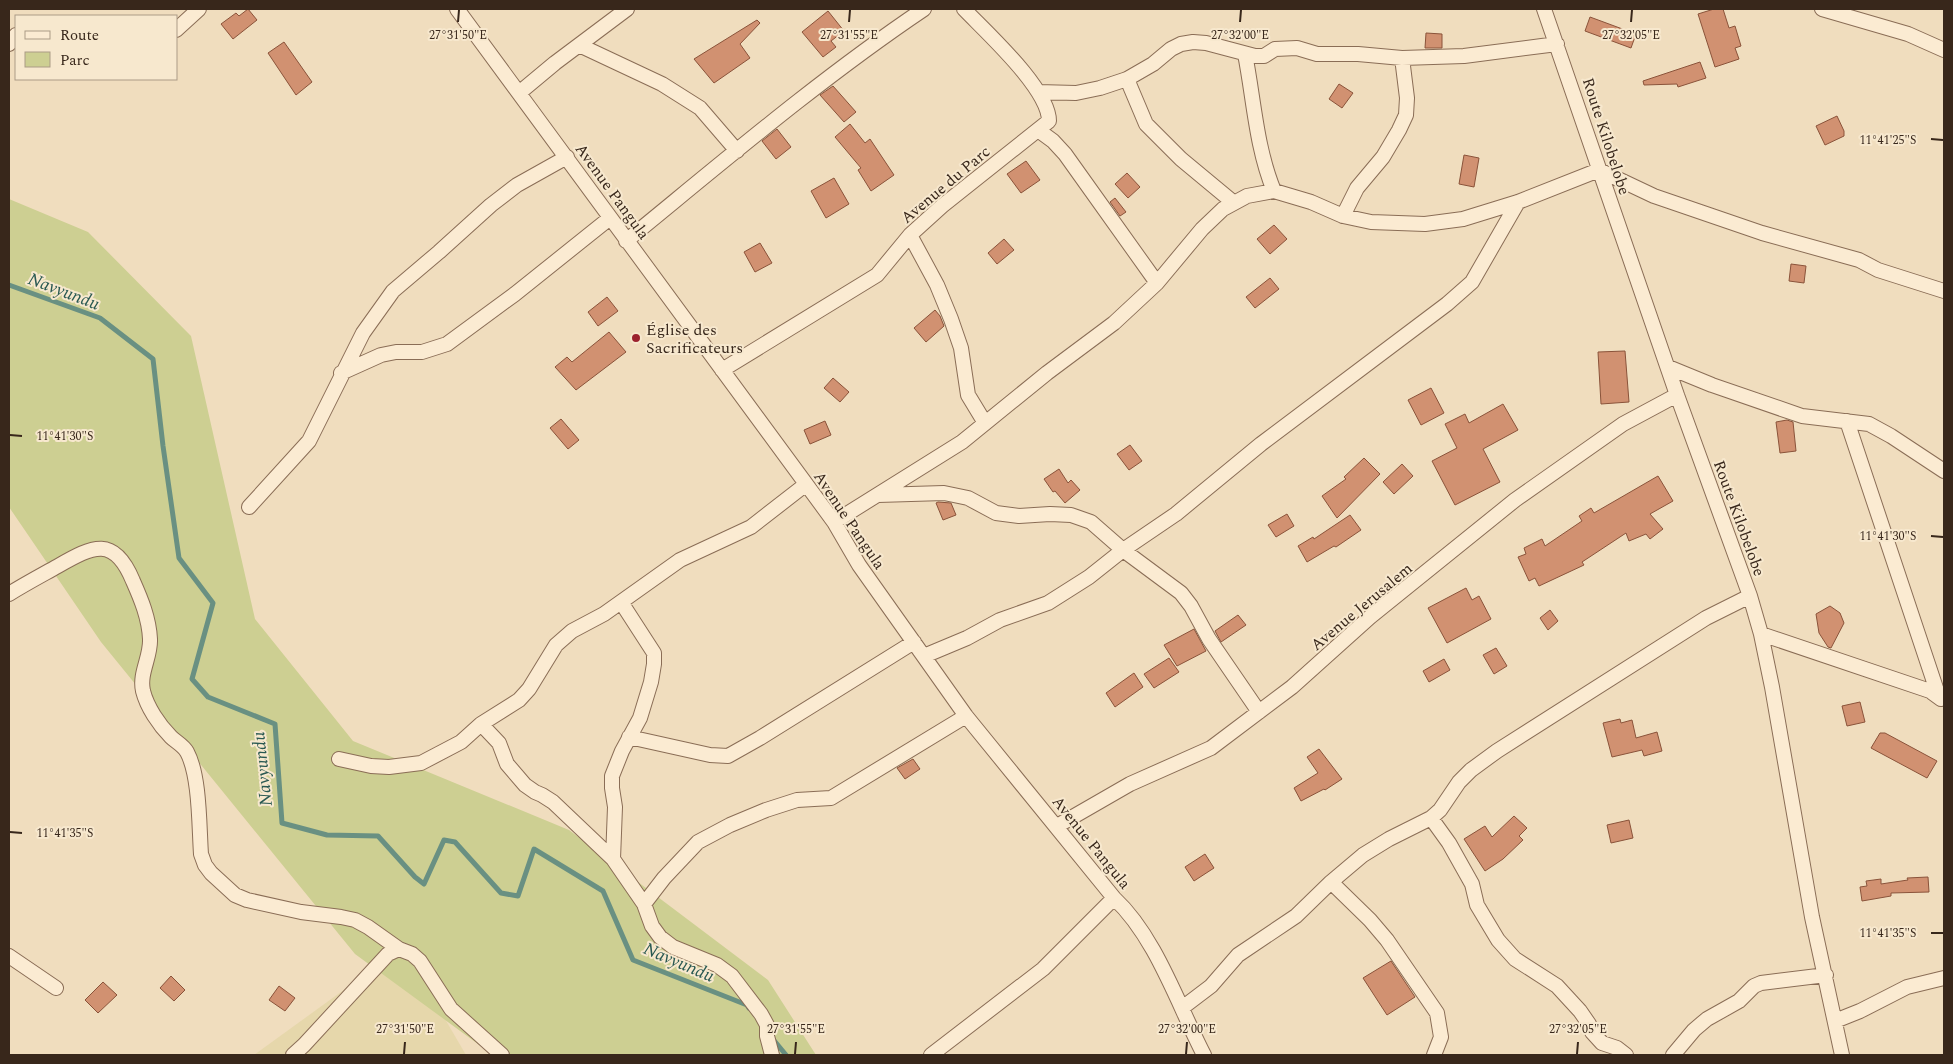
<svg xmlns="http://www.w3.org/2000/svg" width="1953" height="1064" font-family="Spectral,serif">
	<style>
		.farmland { fill: #e6d7ab }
		.green { fill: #cdcf92 }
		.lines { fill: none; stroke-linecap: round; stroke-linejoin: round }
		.stream { stroke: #699082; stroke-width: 5 }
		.building { fill: #d19171; stroke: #8a533a }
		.minor-casing { stroke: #8a6d56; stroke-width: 16 }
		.minor { stroke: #fbebd2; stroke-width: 14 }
		.ticks { fill: none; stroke: #38271b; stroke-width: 2 }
		.poi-dot { fill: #9c222e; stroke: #f7e8ce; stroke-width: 2 }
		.labels { text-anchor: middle; stroke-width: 4; stroke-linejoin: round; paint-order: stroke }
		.street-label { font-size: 16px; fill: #38271b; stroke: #f7e8ce }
		.poi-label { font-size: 16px; fill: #38271b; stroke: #f7e8ce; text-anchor: start }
		.water-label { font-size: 18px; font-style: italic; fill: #2a5952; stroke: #f7e8ce }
		.ticks-label { font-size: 12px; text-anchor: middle; fill: #38271b; stroke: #f7e8ce; stroke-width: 4; stroke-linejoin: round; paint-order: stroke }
	</style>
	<rect width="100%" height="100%" fill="#f0ddbe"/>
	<!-- farmland -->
	<path class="farmland" d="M 403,947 L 466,1055 L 254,1055 Z"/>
	<!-- green -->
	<path class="green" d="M 9,199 L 88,232 L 191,336 L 255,619 L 353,741 L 569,830 L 768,980 L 816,1055 L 493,1055 L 355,954 L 101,642 L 9,507 Z"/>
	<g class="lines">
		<!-- stream -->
		<path class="stream" d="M 9,285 L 100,318 L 153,359 L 163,446 L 179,558 L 213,603 L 192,679 L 208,697 L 275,724 L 282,823 L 327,835 L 378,836 L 415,877 L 424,884 L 444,840 L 455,842 L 501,893 L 518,896 L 534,849 L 603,891 L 633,960 L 747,1005 L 749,1008
			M 772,1038 L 786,1055"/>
	</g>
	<!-- building -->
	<path class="building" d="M 248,9 L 257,20 L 233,39 L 221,24 L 236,13 L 239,16 Z
		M 1714,9 L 1723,9 L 1729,28 L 1735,26 L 1741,46 L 1735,48 L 1739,59 L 1715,67 L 1698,14 Z
		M 828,11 L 844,31 L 831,41 L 836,47 L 823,57 L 802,32 Z
		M 1590,17 L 1636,34 L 1631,48 L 1585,31 Z
		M 757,20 L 760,23 L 740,44 L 750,58 L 714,83 L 694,59 Z
		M 1426,33 L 1442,34 L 1442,48 L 1425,48 Z
		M 284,42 L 312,82 L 296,95 L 268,53 Z
		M 1700,62 L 1706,78 L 1678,87 L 1677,84 L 1644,85 L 1643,81 Z
		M 1339,84 L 1353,93 L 1342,108 L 1329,99 Z
		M 833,86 L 856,112 L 844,122 L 820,95 Z
		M 1837,116 L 1844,131 L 1844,136 L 1825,145 L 1816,126 Z
		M 850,124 L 865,143 L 870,139 L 894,175 L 871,191 L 858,170 L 861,168 L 835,137 Z
		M 777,129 L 791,147 L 776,159 L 762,141 Z
		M 1464,155 L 1479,158 L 1474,187 L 1459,184 Z
		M 1026,161 L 1040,180 L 1021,193 L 1007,174 Z
		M 1127,173 L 1140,187 L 1128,198 L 1115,184 Z
		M 834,178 L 849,204 L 826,218 L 811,191 Z
		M 1115,198 L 1126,212 L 1120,216 L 1110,202 Z
		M 1274,225 L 1287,239 L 1270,254 L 1257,239 Z
		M 1004,239 L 1014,250 L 997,264 L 988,253 Z
		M 760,243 L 772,263 L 755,272 L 744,252 Z
		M 1791,264 L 1806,266 L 1804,283 L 1789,281 Z
		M 1270,278 L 1279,289 L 1255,308 L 1246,297 Z
		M 607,297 L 618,311 L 598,326 L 588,312 Z
		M 935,310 L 940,316 L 944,326 L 926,342 L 914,328 Z
		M 609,332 L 626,352 L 576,390 L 555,367 L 567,357 L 572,362 Z
		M 1625,351 L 1629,402 L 1601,404 L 1598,352 Z
		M 833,378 L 849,392 L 840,402 L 824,388 Z
		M 1431,388 L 1444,413 L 1421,425 L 1408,400 Z
		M 1503,404 L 1518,430 L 1483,449 L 1500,482 L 1455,505 L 1432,461 L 1457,448 L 1445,424 L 1465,414 L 1469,423 Z
		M 561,419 L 579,440 L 568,449 L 550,428 Z
		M 1787,420 L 1793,422 L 1796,451 L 1780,453 L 1776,422 Z
		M 825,421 L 831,435 L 810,444 L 804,430 Z
		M 1130,445 L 1142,461 L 1129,470 L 1117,454 Z
		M 1364,458 L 1380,474 L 1337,518 L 1322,496 L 1346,479 L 1344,477 Z
		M 1402,464 L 1413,476 L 1394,494 L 1383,482 Z
		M 1059,469 L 1068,483 L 1071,480 L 1080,490 L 1065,503 L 1055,491 L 1053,492 L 1044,479 Z
		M 1658,476 L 1673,501 L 1650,514 L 1663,529 L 1650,539 L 1646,534 L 1629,541 L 1626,533 L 1582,562 L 1584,565 L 1539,586 L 1535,578 L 1529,581 L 1518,557 L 1526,554 L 1524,548 L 1542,539 L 1545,546 L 1582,521 L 1579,516 L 1591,508 L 1594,513 Z
		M 938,502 L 951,503 L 956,515 L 943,520 L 936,503 Z
		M 1287,514 L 1294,526 L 1276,537 L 1268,525 Z
		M 1350,515 L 1361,530 L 1336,547 L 1334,546 L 1307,562 L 1298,546 L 1313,537 L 1314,539 Z
		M 1466,588 L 1472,600 L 1479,596 L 1491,619 L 1447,643 L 1428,608 Z
		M 1830,606 L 1840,613 L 1844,623 L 1831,648 L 1828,647 L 1819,633 L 1816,614 Z
		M 1550,610 L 1558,621 L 1548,630 L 1540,618 Z
		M 1238,615 L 1246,625 L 1221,642 L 1215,631 Z
		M 1194,629 L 1206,651 L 1177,666 L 1164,645 Z
		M 1496,648 L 1507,666 L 1494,674 L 1483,655 Z
		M 1169,658 L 1179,672 L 1154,688 L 1144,674 Z
		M 1444,659 L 1450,670 L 1429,682 L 1423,671 Z
		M 1134,673 L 1143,687 L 1115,707 L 1106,693 Z
		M 1860,702 L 1865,722 L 1847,726 L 1842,706 Z
		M 1620,719 L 1621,723 L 1632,720 L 1636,738 L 1657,732 L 1662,751 L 1644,756 L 1642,750 L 1612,757 L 1603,723 Z
		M 1880,733 L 1885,733 L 1937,761 L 1927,778 L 1871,748 Z
		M 1319,749 L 1342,779 L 1325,790 L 1324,789 L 1301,801 L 1294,788 L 1318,773 L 1307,757 Z
		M 913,759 L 920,769 L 905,779 L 897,768 Z
		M 1514,816 L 1527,828 L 1519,836 L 1523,840 L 1503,859 L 1485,871 L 1464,839 L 1485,826 L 1492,837 Z
		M 1629,820 L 1633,838 L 1611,843 L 1607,825 Z
		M 1205,854 L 1214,868 L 1194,881 L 1185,867 Z
		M 1928,877 L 1929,892 L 1891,893 L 1891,896 L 1862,901 L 1860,887 L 1867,886 L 1866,881 L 1881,879 L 1881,884 L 1908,880 L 1907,878 Z
		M 1391,961 L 1415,997 L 1387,1015 L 1363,978 Z
		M 171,976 L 185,990 L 174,1001 L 160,988 Z
		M 103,982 L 117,995 L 98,1013 L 85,1000 Z
		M 279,986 L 295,998 L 285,1011 L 269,1000 Z"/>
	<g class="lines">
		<defs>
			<path id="minor" d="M 457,9 L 834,522 L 859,565 L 966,716 L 1114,898 C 1156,937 1178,1005 1204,1055
				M 1544,9 L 1677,395 L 1750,596 L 1761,634 L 1772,687 L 1812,917 L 1842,1055
				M 1822,9 L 1908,34 L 1944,50
				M 176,30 L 199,9
				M 9,44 L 16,35
				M 579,45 L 662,84 L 700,108 L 737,151
				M 1245,54 C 1254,100 1256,147 1274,191
				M 1127,79 L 1146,124 L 1181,159 L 1234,203
				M 1038,92 L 1076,93 L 1100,88 L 1127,79 L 1153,64 L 1171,49 L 1181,44 L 1193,42 L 1206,43 L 1255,56 L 1264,56 L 1275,49 L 1297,48 L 1317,54 L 1358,54 L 1402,58 L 1464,56 L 1557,44
				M 519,93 L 555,63 L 627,9
				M 1038,130 L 1053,141 L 1065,154 L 1157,283
				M 1343,216 L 1357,188 L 1383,157 L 1399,130 L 1406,115 L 1407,98 L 1402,58
				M 910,235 L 937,285 L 951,319 L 961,348 L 968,395 L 985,423
				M 626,241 C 724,161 820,79 924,9
				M 1668,367 L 1712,385 L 1802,416 L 1869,424 L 1891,436 L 1944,471
				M 722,370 L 877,275 L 910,235 L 942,206 L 1049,121 C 1049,89 987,33 964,9
				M 341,373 L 381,355 L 396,352 L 422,352 L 447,344 L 515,294 L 610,218
				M 1847,421 L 1939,697
				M 878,495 L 944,493 L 968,498 L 996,513 L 1019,516 L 1050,514 L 1071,515 L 1091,522 L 1123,550 L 1181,593 L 1191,606 L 1209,639 L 1259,712
				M 249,507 L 309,441 L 363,333 L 393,291 L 439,252 L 491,205 L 517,185 L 567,157
				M 834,522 L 962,442 L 1047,373 L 1114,323 L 1157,283 L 1202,229 L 1223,209 L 1247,196 L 1274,191 L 1311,202 L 1343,216 L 1371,222 L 1425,224 L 1463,219 L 1518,202 L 1599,170 L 1654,196 L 1762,233 L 1859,260 L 1878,270 L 1944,291
				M 9,594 C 25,584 42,575 58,566 C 93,546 114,535 133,581 C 141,599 149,618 150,639 C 151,657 139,673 143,691 C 147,707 159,725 171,737 C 176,742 183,745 187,752 C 200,776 199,826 201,854 L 205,865 L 211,873 L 235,895 L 247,900 L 301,912 L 341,917 L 355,920 L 368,927 L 399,949 L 412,954 L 420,961 L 451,1009 L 502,1055
				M 1761,634 L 1930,691 L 1941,699
				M 924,656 L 967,638 L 1000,620 L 1048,603 L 1089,577 L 1123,550 L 1176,514 L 1261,444 L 1447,304 L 1472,282 L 1518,202
				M 481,724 L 499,743 L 507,764 L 525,785 L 535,792 L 542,795 L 553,802 L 613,859 L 644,904 L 652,926 L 660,937 L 673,947 L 717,965 L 732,976 L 761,1014 L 767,1025 L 767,1036 L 772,1055
				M 629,737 L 710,755 L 728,756 L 760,738 L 914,642
				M 339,759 L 371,766 L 389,767 L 421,763 L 461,742 L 481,724 L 519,700 L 529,689 L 556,645 L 572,631 L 604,614 L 680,560 L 751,527 L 805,485
				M 1431,818 L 1449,843 L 1463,868 L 1472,884 L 1477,905 L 1498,940 L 1515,959 L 1557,986 L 1580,1011 L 1589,1024 L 1592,1032 L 1602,1043 L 1617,1048 L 1626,1055
				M 1057,826 L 1130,784 L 1211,748 L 1292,687 L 1370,617 L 1515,500 L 1623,424 L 1677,395
				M 613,859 L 615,807 L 612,788 L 612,776 L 622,751 L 640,718 L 651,682 L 654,664 L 654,653 L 621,602
				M 1331,882 L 1370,920 L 1387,940 L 1437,1013 L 1441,1037 L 1434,1055
				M 644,904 L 664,878 L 698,842 L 730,825 L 766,810 L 797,800 L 831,798 L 966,716
				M 9,956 L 56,988
				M 1182,1008 L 1211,986 L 1238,955 L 1296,916 L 1331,882 L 1363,855 L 1389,839 L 1431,818 L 1440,810 L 1459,782 L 1471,770 L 1497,751 L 1706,618 L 1750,596
				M 1835,1021 L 1860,1011 L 1907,987 L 1944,978
				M 293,1055 L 304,1045 L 388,954 L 399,949
				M 931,1055 L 1043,969 L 1114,898
				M 1673,1055 L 1694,1030 L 1707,1019 L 1739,1001 L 1754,986 L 1761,983 L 1826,975"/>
		</defs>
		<!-- minor casing -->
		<use href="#minor" class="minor-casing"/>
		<!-- minor -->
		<use href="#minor" class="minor"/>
	</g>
	<!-- ticks -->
	<path class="ticks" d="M 458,22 L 459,10M 849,22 L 850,10M 1240,22 L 1241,10M 1631,22 L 1632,10M 1931,139 L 1943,140M 10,435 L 22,436M 1931,536 L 1943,537M 10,832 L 22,833M 1931,933 L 1943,933M 404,1054 L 405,1042M 795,1054 L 796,1042M 1186,1054 L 1187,1042M 1577,1054 L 1578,1042"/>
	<!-- markers -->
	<circle class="poi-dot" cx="636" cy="338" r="5"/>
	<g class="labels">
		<!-- street labels -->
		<g class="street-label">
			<text transform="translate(1607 136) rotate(72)" y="6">Route Kilobelobe</text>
			<text transform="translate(945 184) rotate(-40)" y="6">Avenue du Parc</text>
			<text transform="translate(613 191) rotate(54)" y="6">Avenue Pangula</text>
			<text transform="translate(1740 518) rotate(70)" y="6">Route Kilobelobe</text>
			<text transform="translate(850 520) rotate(56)" y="6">Avenue Pangula</text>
			<text transform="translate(1361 606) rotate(-40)" y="6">Avenue Jerusalem</text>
			<text transform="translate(1092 842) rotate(51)" y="6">Avenue Pangula</text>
		</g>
		<!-- poi labels -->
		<g class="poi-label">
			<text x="646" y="335">Église des<tspan x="646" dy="18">Sacrificateurs</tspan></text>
		</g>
		<!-- water labels -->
		<g class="water-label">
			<text transform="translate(64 291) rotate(21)" y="6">Navyundu</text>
			<text transform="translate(262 769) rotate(-96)" y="6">Navyundu</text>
			<text transform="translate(679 962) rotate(23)" y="6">Navyundu</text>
		</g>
	</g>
	<g class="ticks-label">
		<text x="1631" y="39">27°32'05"E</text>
		<text x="458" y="39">27°31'50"E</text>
		<text x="849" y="39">27°31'55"E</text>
		<text x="1240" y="39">27°32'00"E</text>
		<text x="1888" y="144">11°41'25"S</text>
		<text x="65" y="440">11°41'30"S</text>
		<text x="1888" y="540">11°41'30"S</text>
		<text x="65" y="837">11°41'35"S</text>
		<text x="1888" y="937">11°41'35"S</text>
		<text x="405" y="1033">27°31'50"E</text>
		<text x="796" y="1033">27°31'55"E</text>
		<text x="1187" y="1033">27°32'00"E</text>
		<text x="1578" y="1033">27°32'05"E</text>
	</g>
	<!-- border -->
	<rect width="1953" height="1064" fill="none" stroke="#38271b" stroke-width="20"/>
	<!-- legend -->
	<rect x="15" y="15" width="162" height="65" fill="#f7e8ce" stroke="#ab9b86"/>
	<rect x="25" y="31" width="25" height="8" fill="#fbebd2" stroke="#ab9b86"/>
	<text x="60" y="40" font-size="15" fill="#38271b">Route</text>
	<rect x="25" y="52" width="25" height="15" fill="#cdcf92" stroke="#ab9b86"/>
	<text x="60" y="65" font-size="15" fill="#38271b">Parc</text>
</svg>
